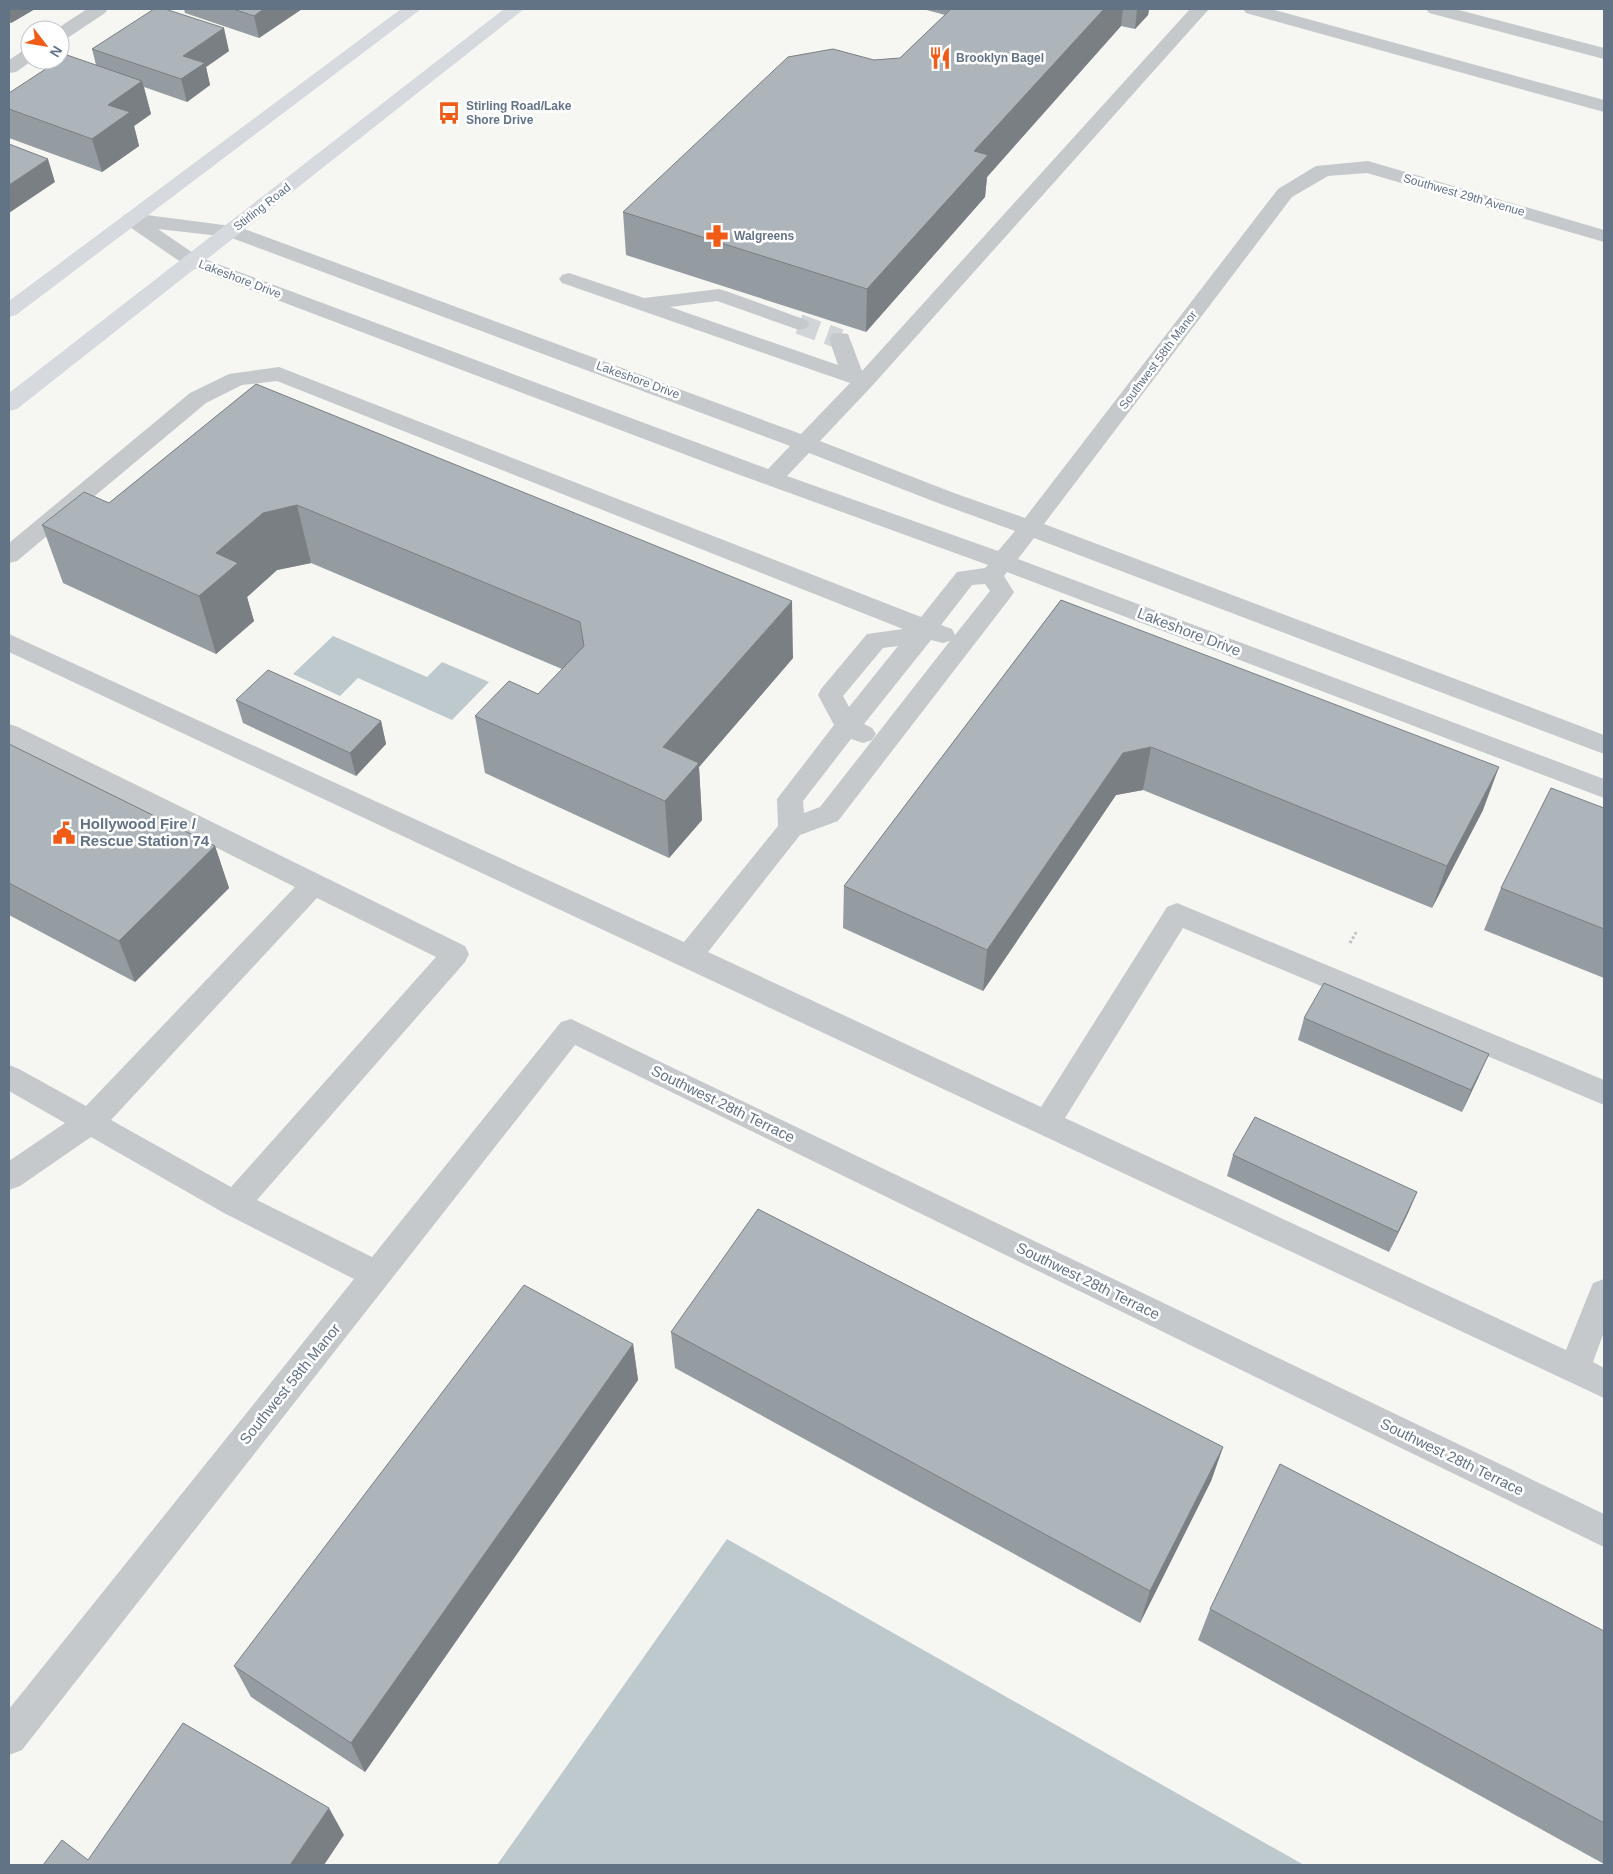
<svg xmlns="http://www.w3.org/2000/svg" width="1613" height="1874" font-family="Arial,sans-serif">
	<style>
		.water { fill: #bec9ce }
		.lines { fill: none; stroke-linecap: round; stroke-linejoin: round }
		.minor-tunnel { stroke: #d1d5d7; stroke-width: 20; stroke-dasharray: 20 10; stroke-linecap: butt }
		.path { stroke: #bfc0c3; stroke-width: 3; stroke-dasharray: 2.5 2.5; stroke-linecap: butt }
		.minor { fill: #c5c9cc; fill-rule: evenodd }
		.major { fill: #d6dadf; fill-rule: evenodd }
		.wall { fill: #959ca1 }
		.shaded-wall { fill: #797f83 }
		.building { fill: #adb5bb; stroke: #797f83 }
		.labels { text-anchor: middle; stroke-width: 5; stroke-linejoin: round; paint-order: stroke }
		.far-poi-label { font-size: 12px; font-weight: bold; fill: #637386; stroke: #fff; text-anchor: start }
		.far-street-label { font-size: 12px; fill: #637386; stroke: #fff }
		.street-label { font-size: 15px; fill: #637386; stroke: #fff }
		.poi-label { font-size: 15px; font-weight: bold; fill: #637386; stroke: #fff; text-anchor: start }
	</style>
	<rect width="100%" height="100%" fill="#f6f6f2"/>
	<!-- water -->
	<path class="water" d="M 333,636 L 427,677 L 442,662 L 489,682 L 452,720 L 358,678 L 340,696 L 293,674 Z
		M 727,1539 L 1304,1865 L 497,1865 Z"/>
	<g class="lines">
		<!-- minor-tunnel -->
		<path class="minor-tunnel" d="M 799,324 L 840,339"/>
		<!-- path -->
		<path class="path" d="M 1350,943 L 1357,931"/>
		<!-- minor -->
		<path class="minor" d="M 87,9 L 108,9 L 105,13 L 66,39 L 60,40 L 60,30 L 55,30 Z
			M 1190,9 L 1209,9 L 872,386 L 820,441 L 954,493 L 1025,518 L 1278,189 L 1316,166 L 1368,161 L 1604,230 L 1604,242 L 1367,173 L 1328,176 L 1292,197 L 1044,524 L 1604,735 L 1604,754 L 1034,538 L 1018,559 L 1604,779 L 1604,798 L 1007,572 L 1004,576 L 1014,592 L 1010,598 L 838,821 L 800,835 L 708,952 L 1041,1107 L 1167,907 L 1177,903 L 1604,1080 L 1604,1105 L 1183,928 L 1065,1118 L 1566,1350 L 1593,1283 L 1604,1279 L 1604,1332 L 1593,1362 L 1604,1368 L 1604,1398 L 9,652 L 9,634 L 684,942 L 778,826 L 777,799 L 834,725 L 818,695 L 821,689 L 867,634 L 903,629 L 277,381 L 242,385 L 206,403 L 17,561 L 9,563 L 9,543 L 190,393 L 229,374 L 279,367 L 921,617 L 957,572 L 985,568 L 988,565 L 718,467 L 185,265 L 124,223 L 121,219 L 124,215 L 131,213 L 239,227 L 801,434 L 850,383 L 562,283 L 559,279 L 562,275 L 569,273 L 644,298 L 719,289 L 726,291 L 806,320 L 810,324 L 806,328 L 799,330 L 717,301 L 670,307 L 838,365 L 829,339 L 832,334 L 840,333 L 848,334 L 862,371 ZM 158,229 L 229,237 L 790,446 L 768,469 L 199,257 ZM 809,453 L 938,503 L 1015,531 L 998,551 L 787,476 ZM 985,584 L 990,591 L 955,635 L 952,629 L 941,625 L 972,585 ZM 931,640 L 943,643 L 950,641 L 820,807 L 804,813 L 803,801 L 851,739 L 863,743 L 872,740 L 876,734 L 872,728 L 864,724 ZM 898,646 L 849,707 L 843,696 L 883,648 Z
			M 1243,9 L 1271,9 L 1604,100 L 1604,112 L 1246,13 Z
			M 1426,9 L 1455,9 L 1604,48 L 1604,59 L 1429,13 Z
			M 30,49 L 30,60 L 33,60 L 16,72 L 9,73 L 9,60 L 24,50 Z
			M 9,724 L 18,727 L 465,946 L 469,954 L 465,962 L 257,1200 L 372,1257 L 561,1022 L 571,1019 L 1604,1514 L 1604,1547 L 575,1045 L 22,1750 L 9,1755 L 9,1709 L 354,1279 L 224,1213 L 91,1137 L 20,1186 L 9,1190 L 9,1161 L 65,1123 L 9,1091 L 9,1065 L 19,1069 L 86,1106 L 295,887 L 9,744 ZM 317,898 L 436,957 L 231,1187 L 111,1120 Z"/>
		<!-- major -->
		<path class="major" d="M 401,9 L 421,9 L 16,315 L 9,317 L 9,301 Z
			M 504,9 L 524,9 L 17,409 L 9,411 L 9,393 Z"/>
	</g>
	<!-- wall -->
	<path class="wall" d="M 9,9 L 35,9 L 11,23 L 9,22 Z
		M 184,9 L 302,9 L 259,38 L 185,13 Z
		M 923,9 L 1149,9 L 1148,15 L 1135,29 L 1121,26 L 987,177 L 985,197 L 866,332 L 626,255 L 623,212 L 900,58 L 945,15 Z
		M 92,49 L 229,51 L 206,67 L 210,85 L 187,102 L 144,87 L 151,114 L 134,126 L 139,146 L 102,172 L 9,138 L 9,93 L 96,65 Z
		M 256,384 L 793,658 L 699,767 L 702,820 L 669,858 L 485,773 L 475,716 L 538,694 L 562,669 L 311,563 L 277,570 L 247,597 L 254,621 L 216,654 L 63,583 L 42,525 L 109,503 Z
		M 1061,600 L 1483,810 L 1432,908 L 1143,790 L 1116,795 L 983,991 L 843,928 L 844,886 Z
		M 236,700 L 381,721 L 386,744 L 356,776 L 243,723 Z
		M 9,744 L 215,846 L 229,888 L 135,982 L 9,915 Z
		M 1604,808 L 1604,978 L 1484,930 L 1501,888 Z
		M 1304,1018 L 1479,1076 L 1462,1112 L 1298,1040 Z
		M 1233,1155 L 1417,1192 L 1408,1213 L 1389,1252 L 1227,1176 Z
		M 671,1332 L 1223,1447 L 1211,1481 L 1140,1623 L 675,1368 Z
		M 633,1344 L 638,1380 L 365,1772 L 251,1697 L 234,1666 Z
		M 1210,1609 L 1604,1631 L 1604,1864 L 1198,1640 Z"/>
	<!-- shaded-wall -->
	<path class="shaded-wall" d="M 9,9 L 35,9 L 11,23 L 9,15 Z
		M 264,9 L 302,9 L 259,38 L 254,16 Z
		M 1104,9 L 1123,9 L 1121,26 L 987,177 L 985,197 L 866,332 L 867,289 L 974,151 Z
		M 1137,9 L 1149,9 L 1148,15 L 1135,29 Z
		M 224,28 L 229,51 L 206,67 L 210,85 L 187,102 L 181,79 L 183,56 Z
		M 142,81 L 151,114 L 134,126 L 139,146 L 102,172 L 92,139 L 108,105 Z
		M 48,159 L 55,182 L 9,213 L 9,185 Z
		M 297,505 L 311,563 L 277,570 L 247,597 L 254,621 L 216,654 L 199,596 L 216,553 L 263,513 Z
		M 792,601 L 793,658 L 699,767 L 702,820 L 669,858 L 665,801 L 663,747 Z
		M 381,721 L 386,744 L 356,776 L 350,753 Z
		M 1151,747 L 1143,790 L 1116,795 L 983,991 L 987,950 L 1123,753 Z
		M 1499,767 L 1483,810 L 1432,908 L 1447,866 Z
		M 215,846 L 229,888 L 135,982 L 119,941 Z
		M 1489,1054 L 1479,1076 L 1462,1112 L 1471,1090 Z
		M 1417,1192 L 1408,1213 L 1389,1252 L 1398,1232 Z
		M 633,1344 L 638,1380 L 365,1772 L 351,1743 Z
		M 1223,1447 L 1211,1481 L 1140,1623 L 1150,1591 Z
		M 329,1808 L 344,1835 L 324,1865 L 290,1865 Z"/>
	<!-- building -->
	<path class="building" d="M 154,9 L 165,9 L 224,28 L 183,56 L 205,63 L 181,79 L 92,49 Z
		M 233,9 L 264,9 L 254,16 Z
		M 951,9 L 1104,9 L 974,151 L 988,155 L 867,289 L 623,212 L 788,57 L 833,49 L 874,60 L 900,58 Z
		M 67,55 L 142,81 L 108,105 L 130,112 L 92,139 L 9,109 L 9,93 Z
		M 9,144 L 48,159 L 9,185 Z
		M 256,384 L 792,601 L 663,747 L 699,763 L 665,801 L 475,716 L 509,681 L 538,694 L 584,646 L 580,622 L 297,505 L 263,513 L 216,553 L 238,563 L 199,596 L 42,525 L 84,492 L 109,503 Z
		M 1061,600 L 1499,767 L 1447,866 L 1151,747 L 1123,753 L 987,950 L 844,886 Z
		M 268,670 L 381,721 L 350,753 L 236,700 Z
		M 9,744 L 215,846 L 119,941 L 9,883 Z
		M 1551,788 L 1604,808 L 1604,929 L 1501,888 Z
		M 1324,983 L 1489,1054 L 1471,1090 L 1304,1018 Z
		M 1255,1117 L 1417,1192 L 1398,1232 L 1233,1155 Z
		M 758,1209 L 1223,1447 L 1150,1591 L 671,1332 Z
		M 524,1285 L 633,1344 L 351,1743 L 234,1666 Z
		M 1280,1464 L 1604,1631 L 1604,1823 L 1210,1609 Z
		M 183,1723 L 329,1808 L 290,1865 L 43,1865 L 62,1840 L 88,1860 Z"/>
	<!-- icons -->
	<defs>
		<symbol id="restaurant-bare" viewBox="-9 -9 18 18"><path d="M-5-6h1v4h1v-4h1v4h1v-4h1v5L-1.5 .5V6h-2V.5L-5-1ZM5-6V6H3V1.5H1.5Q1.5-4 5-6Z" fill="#f05b18" stroke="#fff" stroke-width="2.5" paint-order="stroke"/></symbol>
		<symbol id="bus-bare" viewBox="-9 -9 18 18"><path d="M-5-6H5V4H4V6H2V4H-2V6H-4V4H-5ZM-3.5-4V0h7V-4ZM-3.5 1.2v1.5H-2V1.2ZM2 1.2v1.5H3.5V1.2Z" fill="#f05b18" stroke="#fff" stroke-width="2.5" paint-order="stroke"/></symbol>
		<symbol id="pharmacy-bare" viewBox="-9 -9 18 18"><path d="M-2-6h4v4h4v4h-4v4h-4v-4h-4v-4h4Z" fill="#f05b18" stroke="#fff" stroke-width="2.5" paint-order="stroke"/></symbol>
		<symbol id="civic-bare" viewBox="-9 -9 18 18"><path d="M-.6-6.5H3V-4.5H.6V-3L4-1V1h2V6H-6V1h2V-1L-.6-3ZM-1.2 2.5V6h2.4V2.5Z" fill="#f05b18" stroke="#fff" stroke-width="2.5" paint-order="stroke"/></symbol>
	</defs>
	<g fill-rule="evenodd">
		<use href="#restaurant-bare" x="924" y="42" width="32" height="32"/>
		<use href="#bus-bare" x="433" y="97" width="32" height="32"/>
		<use href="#pharmacy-bare" x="701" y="220" width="32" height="32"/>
		<use href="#civic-bare" x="48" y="817" width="32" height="32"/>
	</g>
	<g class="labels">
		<!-- far-poi labels -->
		<g class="far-poi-label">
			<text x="956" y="62">Brooklyn Bagel</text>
			<text x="466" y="110">Stirling Road/Lake<tspan x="466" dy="14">Shore Drive</tspan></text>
			<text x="734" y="240">Walgreens</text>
		</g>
		<!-- far-street labels -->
		<g class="far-street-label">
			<text transform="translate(1464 195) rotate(16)" y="4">Southwest 29th Avenue</text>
			<text transform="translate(262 207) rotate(-38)" y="4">Stirling Road</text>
			<text transform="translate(240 279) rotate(21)" y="4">Lakeshore Drive</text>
			<text transform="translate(1158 360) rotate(-53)" y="4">Southwest 58th Manor</text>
			<text transform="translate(638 380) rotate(20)" y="4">Lakeshore Drive</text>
		</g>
		<!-- street labels -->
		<g class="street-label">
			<text transform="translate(1189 632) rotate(21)" y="5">Lakeshore Drive</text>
			<text transform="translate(723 1104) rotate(26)" y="5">Southwest 28th Terrace</text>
			<text transform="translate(1088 1281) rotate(26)" y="5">Southwest 28th Terrace</text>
			<text transform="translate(290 1384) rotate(-51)" y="5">Southwest 58th Manor</text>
			<text transform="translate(1452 1457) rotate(26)" y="5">Southwest 28th Terrace</text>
		</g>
		<!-- poi labels -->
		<g class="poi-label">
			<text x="80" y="829">Hollywood Fire /<tspan x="80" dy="17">Rescue Station 74</tspan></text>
		</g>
	</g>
	<!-- border -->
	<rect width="1613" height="1874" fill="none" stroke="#637386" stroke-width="20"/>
	<!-- north arrow -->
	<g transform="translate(45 45) rotate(121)"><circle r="24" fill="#ffffff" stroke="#c1c7cf"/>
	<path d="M0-4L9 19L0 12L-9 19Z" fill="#f05b18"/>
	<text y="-8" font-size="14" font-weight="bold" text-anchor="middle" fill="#637386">N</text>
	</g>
</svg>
